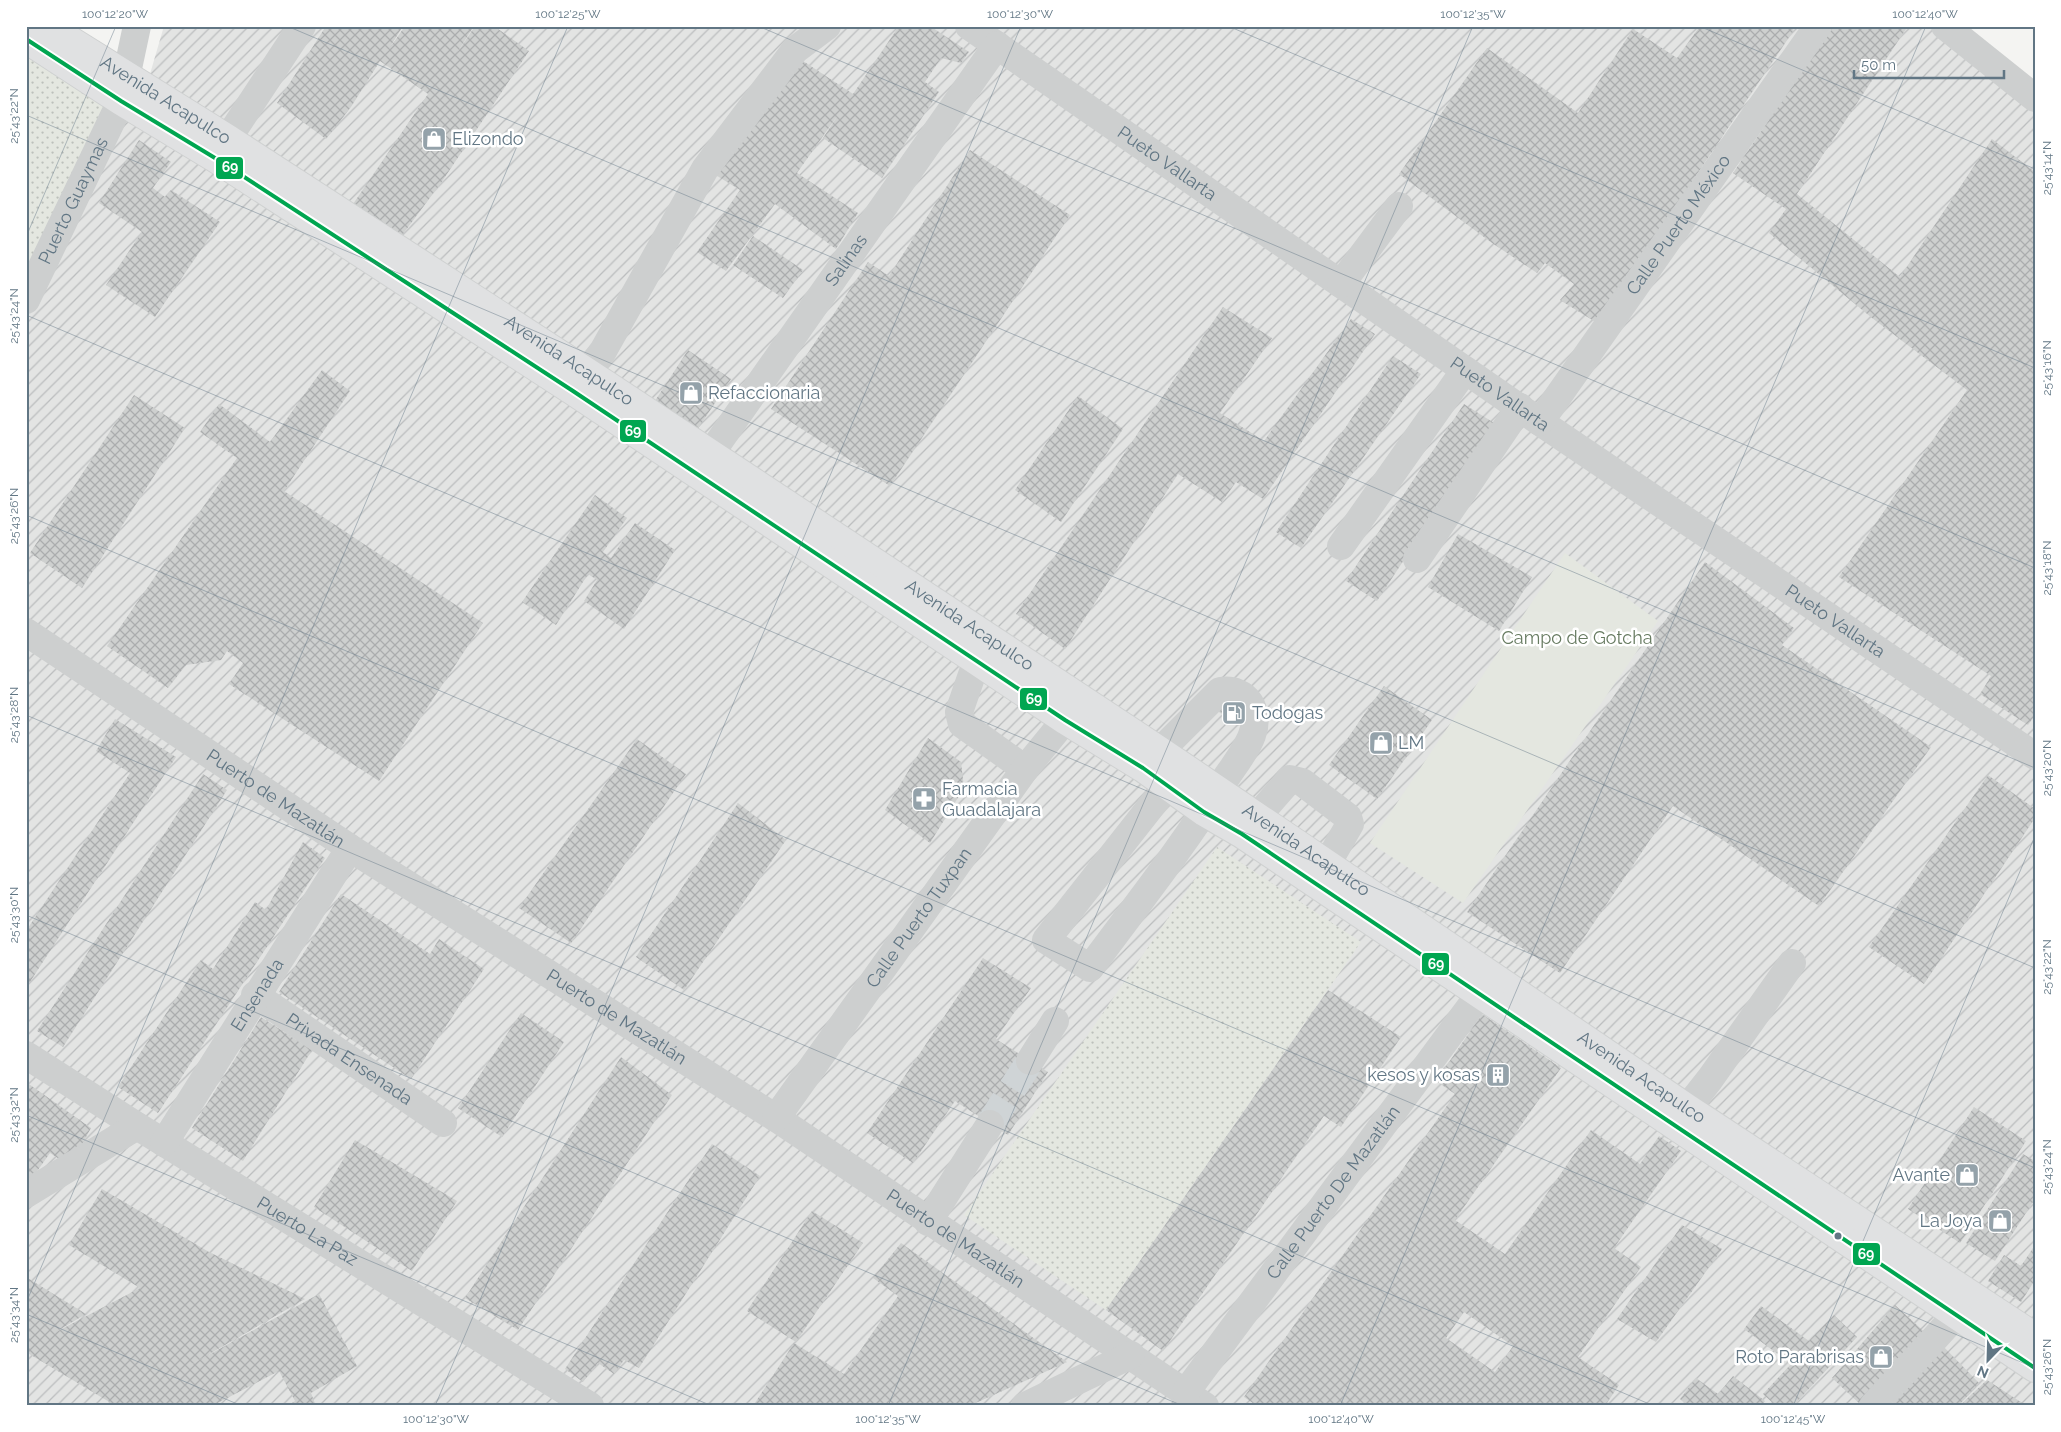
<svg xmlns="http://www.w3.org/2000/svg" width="2061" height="1432" font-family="Raleway,sans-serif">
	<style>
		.industrial { fill: url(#industrial-furrows) }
		.grass { fill: url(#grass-dots) }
		.green { fill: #e4e7e0 }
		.building { fill: url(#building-cross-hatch); fill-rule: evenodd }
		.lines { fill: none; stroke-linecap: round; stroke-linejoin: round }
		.minor-tunnel { stroke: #cfd4d6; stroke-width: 28; stroke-dasharray: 28 14; stroke-linecap: butt }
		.major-casing { stroke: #cfd1d1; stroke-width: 30 }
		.minor { stroke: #cdcfcf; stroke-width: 28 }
		.major { stroke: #e0e1e2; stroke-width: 28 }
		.bus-1-casing { stroke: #fff; stroke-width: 8 }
		.bus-1 { stroke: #00a651; stroke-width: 4 }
		.ticks { fill: none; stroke: #617684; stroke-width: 1; stroke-opacity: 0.45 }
		.bus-dot { fill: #617684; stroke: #fff; stroke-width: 2 }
		.labels { text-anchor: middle; stroke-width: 5; stroke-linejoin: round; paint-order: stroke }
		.street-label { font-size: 18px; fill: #617684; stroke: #fff }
		.poi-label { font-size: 18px; fill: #617684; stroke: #fff; text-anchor: start }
		.park-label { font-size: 18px; fill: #677b61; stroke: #fff }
		.line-badge { stroke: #fff; stroke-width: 2 }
		.badge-label { font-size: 14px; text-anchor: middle; font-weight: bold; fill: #fff }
		.neatline { fill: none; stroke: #617684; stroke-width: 2 }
		.ticks-label { font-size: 12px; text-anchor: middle; fill: #617684 }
	</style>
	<defs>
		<pattern id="industrial-furrows" width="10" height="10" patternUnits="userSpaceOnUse" patternTransform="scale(1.25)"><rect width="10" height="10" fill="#e3e4e3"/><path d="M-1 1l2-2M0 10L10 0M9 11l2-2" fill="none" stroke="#bbbdbe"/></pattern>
		<pattern id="grass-dots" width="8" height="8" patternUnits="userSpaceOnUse" patternTransform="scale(1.25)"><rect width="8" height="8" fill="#e4e7e0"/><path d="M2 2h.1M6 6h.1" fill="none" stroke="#bcc0bb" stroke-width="1.8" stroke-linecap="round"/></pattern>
		<pattern id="building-cross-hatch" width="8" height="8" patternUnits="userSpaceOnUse" patternTransform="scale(1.25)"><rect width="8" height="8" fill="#ced0cf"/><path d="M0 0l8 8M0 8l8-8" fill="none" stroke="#abadae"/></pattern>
	</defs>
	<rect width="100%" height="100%" fill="#f4f4f2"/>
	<!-- industrial -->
	<path class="industrial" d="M 26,26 L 66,26 L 150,74 L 164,26 L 1944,26 L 2035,97 L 2035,1406 L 26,1406 Z"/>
	<!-- grass -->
	<path class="grass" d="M 26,56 L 30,56 L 107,104 L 26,269 Z
		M 1217,847 L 1361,942 L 1106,1310 L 964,1215 Z"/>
	<!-- green -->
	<path class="green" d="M 1565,553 L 1658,621 L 1463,903 L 1370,843 Z"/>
	<!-- building -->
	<path class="building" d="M 326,26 L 403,26 L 387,52 L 405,26 L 474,26 L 455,56 L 475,26 L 494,26 L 529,51 L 441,183 L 397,242 L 351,207 L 428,94 L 380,61 L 351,107 L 326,139 L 277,103 Z
		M 899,26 L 930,26 L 969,52 L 961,63 L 941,58 L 925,82 L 939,92 L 882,178 L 823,138 L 838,115 L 797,173 L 858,213 L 836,249 L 775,204 L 726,271 L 697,252 L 740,190 L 714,174 L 797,57 L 853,94 Z
		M 1700,26 L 1789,26 L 1794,30 L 1597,323 L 1560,300 L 1574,284 L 1545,263 L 1537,273 L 1492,243 L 1399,174 L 1487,48 L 1578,113 L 1633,29 L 1677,58 Z
		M 1832,26 L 1908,26 L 1797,194 L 1900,277 L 1992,139 L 2035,172 L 2035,715 L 2028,725 L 1980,694 L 1991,676 L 1839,577 L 1967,390 L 1872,318 L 1769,233 L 1786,209 L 1733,173 Z
		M 139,140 L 171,162 L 153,188 L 165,197 L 171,190 L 220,222 L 155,317 L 106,285 L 142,232 L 99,203 Z
		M 970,150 L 1070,215 L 890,486 L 771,409 L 868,262 L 889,276 Z
		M 753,236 L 803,270 L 783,298 L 733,265 Z
		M 1223,307 L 1272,338 L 1220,413 L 1264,441 L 1351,319 L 1375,334 L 1263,499 L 1236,482 L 1222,502 L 1178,474 L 1065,649 L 1016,614 Z
		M 688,350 L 731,379 L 695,433 L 651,407 Z
		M 1393,356 L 1421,374 L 1301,548 L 1276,532 Z
		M 322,370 L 350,391 L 284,491 L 483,623 L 379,781 L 229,684 L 243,663 L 227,651 L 221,660 L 186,665 L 168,688 L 107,646 L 237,458 L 200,432 L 219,404 L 270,442 Z
		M 134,395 L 185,428 L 82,588 L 30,553 Z
		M 1078,396 L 1123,429 L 1061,522 L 1015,490 Z
		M 1464,404 L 1494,423 L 1377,601 L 1346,581 Z
		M 595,495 L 627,518 L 603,552 L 611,558 L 635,523 L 675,550 L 624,629 L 584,601 L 597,580 L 588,574 L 556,625 L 522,602 Z
		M 1458,534 L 1532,577 L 1499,631 L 1428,587 Z
		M 1705,562 L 1794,628 L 1782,645 L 1931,747 L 1819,906 L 1673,806 L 1560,973 L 1467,912 Z
		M 1384,686 L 1432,720 L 1377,799 L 1329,765 Z
		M 1228,700 L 1248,713 L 1239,726 L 1219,712 Z
		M 115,719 L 176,757 L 26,988 L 26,931 L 130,773 L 96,751 Z
		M 928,738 L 961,762 L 964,788 L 930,843 L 885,810 Z
		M 637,739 L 686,774 L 571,943 L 519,908 Z
		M 203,774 L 227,790 L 63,1047 L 37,1031 Z
		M 1988,775 L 2035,809 L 2035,818 L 1924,984 L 1869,947 Z
		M 738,803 L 786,840 L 684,990 L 636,957 Z
		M 303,842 L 325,858 L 158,1113 L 118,1087 L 201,960 L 213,969 L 255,902 L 266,910 Z
		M 341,894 L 430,954 L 439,939 L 484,969 L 411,1079 L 279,992 Z
		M 983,958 L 1031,988 L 996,1039 L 1048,1072 L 1008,1135 L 955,1101 L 913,1163 L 867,1133 Z
		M 1328,990 L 1401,1037 L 1341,1127 L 1324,1116 L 1163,1351 L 1106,1310 Z
		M 521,1013 L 564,1042 L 502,1137 L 458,1108 Z
		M 1482,1014 L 1561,1068 L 1455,1220 L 1505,1254 L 1591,1130 L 1640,1164 L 1659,1136 L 1681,1151 L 1614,1248 L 1641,1267 L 1578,1357 L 1619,1385 L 1605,1406 L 1257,1406 L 1244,1397 L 1455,1094 L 1436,1081 ZM 1464,1312 L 1513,1346 L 1495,1372 L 1446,1338 Z
		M 261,1017 L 312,1050 L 243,1161 L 192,1128 Z
		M 621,1057 L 672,1095 L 518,1330 L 465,1298 Z
		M 26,1082 L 91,1128 L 70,1166 L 50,1153 L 26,1187 Z
		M 1974,1107 L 2026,1141 L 1960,1243 L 1908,1209 Z
		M 355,1140 L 457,1201 L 412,1271 L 314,1207 Z
		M 712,1144 L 760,1176 L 639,1368 L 624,1360 L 614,1374 L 598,1363 L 583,1382 L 565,1369 Z
		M 2023,1154 L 2035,1161 L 2035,1199 L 1995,1261 L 1966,1243 Z
		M 102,1189 L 209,1252 L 305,1299 L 192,1364 L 319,1294 L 357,1366 L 311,1393 L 316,1406 L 287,1406 L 295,1401 L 279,1371 L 212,1406 L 116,1406 L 26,1352 L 26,1277 L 86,1314 L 54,1333 L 140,1288 L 69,1245 Z
		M 812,1211 L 863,1243 L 796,1342 L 747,1311 Z
		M 1682,1225 L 1722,1249 L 1656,1342 L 1617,1319 Z
		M 901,1243 L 1067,1362 L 969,1406 L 753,1406 L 794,1343 L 844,1374 L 898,1296 L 873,1278 Z
		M 2035,1245 L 2035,1280 L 2021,1302 L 1988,1281 L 2004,1255 L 2021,1266 Z
		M 1895,1305 L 1930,1337 L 1862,1406 L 1832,1378 Z
		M 1761,1306 L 1809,1341 L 1834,1315 L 1857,1337 L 1793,1406 L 1776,1406 L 1763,1394 L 1791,1364 L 1744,1329 Z
		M 1941,1344 L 1979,1383 L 1958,1406 L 1886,1406 Z
		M 1733,1376 L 1765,1401 L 1762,1406 L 1688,1406 L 1680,1399 L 1696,1378 L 1718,1394 Z
		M 1987,1380 L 2027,1406 L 1959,1406 Z"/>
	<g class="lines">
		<!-- minor-tunnel -->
		<path class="minor-tunnel" d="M 990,1124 L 1030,1061"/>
		<defs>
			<g id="major">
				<path id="s11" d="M 47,26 L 228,139 L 587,372 L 1160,751 L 1687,1108 L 2035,1337"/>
				<path d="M 26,39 L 121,101 L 215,158 L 573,391 L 1065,720 L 1143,768 L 1204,812 L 1242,834 L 2035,1368"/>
			</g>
		</defs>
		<!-- major casing -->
		<use href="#major" class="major-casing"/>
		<!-- minor -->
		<g class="minor">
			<path id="s1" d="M 969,26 L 1540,422 L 2035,756"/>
			<path d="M 1945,26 L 2035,98"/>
			<path d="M 215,158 L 302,26"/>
			<path d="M 1341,284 L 1399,206"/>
			<path id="s2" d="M 26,300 L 121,101 L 137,26"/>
			<path d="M 573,391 L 603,351 L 705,169 L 795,50 L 827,26"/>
			<path id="s3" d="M 1540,422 L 1818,26"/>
			<path id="s4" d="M 697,473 L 997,45"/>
			<path d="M 1341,546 L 1465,370"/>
			<path d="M 1417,559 L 1520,407"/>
			<path id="s5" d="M 26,632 L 350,848 L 776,1118 L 1205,1406"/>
			<path d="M 977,660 L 959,712 L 962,724 L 1025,769"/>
			<path d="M 1144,767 L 1220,691 C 1247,687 1261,711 1252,735 C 1246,752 1231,769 1222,784 C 1182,848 1135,907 1090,968 L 1046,940 L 1167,786"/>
			<path d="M 1242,834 L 1290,779 L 1302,782 L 1348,817 L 1350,824 L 1316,883"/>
			<path id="s6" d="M 255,995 L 443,1123"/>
			<path id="s7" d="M 26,1055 L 137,1126 L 590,1406"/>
			<path d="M 1030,1061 L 1055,1021"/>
			<path id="s8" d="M 776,1118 L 1025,769 L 1065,720"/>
			<path d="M 1673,1126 L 1710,1079 L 1792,963"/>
			<path id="s9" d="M 164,1143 L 350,848"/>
			<path d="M 26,1194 L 137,1126"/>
			<path d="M 928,1222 L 990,1124"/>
			<path id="s10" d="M 1186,1392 L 1479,995"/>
			<path d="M 1025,1406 L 1131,1355"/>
			<path d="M 1873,1406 L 1956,1315"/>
		</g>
		<!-- major -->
		<use href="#major" class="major"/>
		<defs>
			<path id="bus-1" d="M 26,39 L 121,101 L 215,158 L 573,391 L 1065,720 L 1143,768 L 1204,812 L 1242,834 L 2035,1368"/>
		</defs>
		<!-- bus-1 casing -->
		<use href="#bus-1" class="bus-1-casing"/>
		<!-- bus-1 -->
		<use href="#bus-1" class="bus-1"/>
	</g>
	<!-- ticks -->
	<path class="ticks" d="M 287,26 L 2035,768M 758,26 L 2035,568M 1228,26 L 2035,368M 1699,26 L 2035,169M 26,115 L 2035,968M 26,237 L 116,26M 26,315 L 2035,1168M 26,515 L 2035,1368M 26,715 L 1654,1406M 26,915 L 1183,1406M 26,1115 L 712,1406M 26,1303 L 568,26M 26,1314 L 242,1406M 435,1406 L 1021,26M 888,1406 L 1473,26M 1340,1406 L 1926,26M 1793,1406 L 2035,836"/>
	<!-- icons -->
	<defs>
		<symbol id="shop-square" viewBox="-11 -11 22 22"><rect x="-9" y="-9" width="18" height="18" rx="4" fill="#94a2aa" stroke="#fff"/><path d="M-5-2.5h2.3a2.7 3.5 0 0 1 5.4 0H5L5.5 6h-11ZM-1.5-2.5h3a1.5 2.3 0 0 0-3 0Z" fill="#fff"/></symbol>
		<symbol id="fuel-square" viewBox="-11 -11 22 22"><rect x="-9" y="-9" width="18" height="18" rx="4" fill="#94a2aa" stroke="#fff"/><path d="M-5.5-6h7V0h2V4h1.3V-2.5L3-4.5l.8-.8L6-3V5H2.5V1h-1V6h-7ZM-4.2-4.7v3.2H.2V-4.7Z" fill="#fff"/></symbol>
		<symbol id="pharmacy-square" viewBox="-11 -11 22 22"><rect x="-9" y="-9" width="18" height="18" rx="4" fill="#94a2aa" stroke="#fff"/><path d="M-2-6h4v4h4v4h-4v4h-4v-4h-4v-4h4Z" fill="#fff"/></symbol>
		<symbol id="building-square" viewBox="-11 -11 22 22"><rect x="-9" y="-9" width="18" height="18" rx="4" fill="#94a2aa" stroke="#fff"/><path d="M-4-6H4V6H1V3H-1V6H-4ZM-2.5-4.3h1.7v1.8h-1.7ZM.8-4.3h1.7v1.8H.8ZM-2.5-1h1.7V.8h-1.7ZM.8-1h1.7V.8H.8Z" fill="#fff"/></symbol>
	</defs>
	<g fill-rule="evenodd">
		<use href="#shop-square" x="420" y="125" width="28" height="28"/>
		<use href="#shop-square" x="677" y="379" width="28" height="28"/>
		<use href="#fuel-square" x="1220" y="699" width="28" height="28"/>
		<use href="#shop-square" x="1367" y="729" width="28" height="28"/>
		<use href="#pharmacy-square" x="910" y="785" width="28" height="28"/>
		<use href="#building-square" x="1484" y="1061" width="28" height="28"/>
		<use href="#shop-square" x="1953" y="1161" width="28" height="28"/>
		<use href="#shop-square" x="1986" y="1207" width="28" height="28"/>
		<use href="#shop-square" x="1867" y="1343" width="28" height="28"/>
	</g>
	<!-- markers -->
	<circle class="bus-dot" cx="1838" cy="1236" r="4.5"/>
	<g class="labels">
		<!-- street labels -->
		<g class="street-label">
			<text dy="6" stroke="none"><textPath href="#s11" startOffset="140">Avenida Acapulco</textPath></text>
			<text dy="6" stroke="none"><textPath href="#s1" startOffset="241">Pueto Vallarta</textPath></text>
			<text dy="6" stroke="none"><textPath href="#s2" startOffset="110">Puerto Guaymas</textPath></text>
			<text dy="6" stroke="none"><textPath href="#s3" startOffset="241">Calle Puerto México</textPath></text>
			<text dy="6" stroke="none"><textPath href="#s4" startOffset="260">Salinas</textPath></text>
			<text dy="6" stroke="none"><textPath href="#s11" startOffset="620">Avenida Acapulco</textPath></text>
			<text dy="6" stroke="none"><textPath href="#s1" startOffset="646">Pueto Vallarta</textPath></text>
			<text dy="6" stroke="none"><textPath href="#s1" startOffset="1051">Pueto Vallarta</textPath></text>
			<text dy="6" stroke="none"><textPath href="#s11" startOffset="1100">Avenida Acapulco</textPath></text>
			<text dy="6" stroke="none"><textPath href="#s5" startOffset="300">Puerto de Mazatlán</textPath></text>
			<text dy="6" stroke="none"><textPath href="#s11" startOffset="1505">Avenida Acapulco</textPath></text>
			<text dy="6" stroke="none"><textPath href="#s8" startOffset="246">Calle Puerto Tuxpan</textPath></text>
			<text dy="6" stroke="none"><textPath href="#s9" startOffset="175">Ensenada</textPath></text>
			<text dy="6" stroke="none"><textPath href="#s5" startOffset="705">Puerto de Mazatlán</textPath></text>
			<text dy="6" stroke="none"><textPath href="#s6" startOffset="114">Privada Ensenada</textPath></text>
			<text dy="6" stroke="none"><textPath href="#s11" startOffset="1910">Avenida Acapulco</textPath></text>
			<text dy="6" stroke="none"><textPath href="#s10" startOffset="248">Calle Puerto De Mazatlán</textPath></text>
			<text dy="6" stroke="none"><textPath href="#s7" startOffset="332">Puerto La Paz</textPath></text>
			<text dy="6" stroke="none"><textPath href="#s5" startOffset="1110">Puerto de Mazatlán</textPath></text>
		</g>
		<!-- poi labels -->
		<g class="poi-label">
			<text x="452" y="145">Elizondo</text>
			<text x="708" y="399">Refaccionaria</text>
			<text x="1252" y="719">Todogas</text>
			<text x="1398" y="749">LM</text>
			<text x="942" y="795">Farmacia<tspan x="942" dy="21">Guadalajara</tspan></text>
			<text x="1480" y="1081" text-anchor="end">kesos y kosas</text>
			<text x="1950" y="1181" text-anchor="end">Avante</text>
			<text x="1982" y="1227" text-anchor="end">La Joya</text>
			<text x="1864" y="1363" text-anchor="end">Roto Parabrisas</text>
		</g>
		<!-- park labels -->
		<g class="park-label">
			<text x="1577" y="644">Campo de Gotcha</text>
		</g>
	</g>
	<g class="line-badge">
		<rect x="215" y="156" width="29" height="24" rx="5" fill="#00a651"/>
		<rect x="619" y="419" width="28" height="24" rx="5" fill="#00a651"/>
		<rect x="1019" y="687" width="29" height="24" rx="5" fill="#00a651"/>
		<rect x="1421" y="952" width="29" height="24" rx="5" fill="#00a651"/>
		<rect x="1852" y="1242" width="29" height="24" rx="5" fill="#00a651"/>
	</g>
	<g class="badge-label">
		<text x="230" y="172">69</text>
		<text x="633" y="436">69</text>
		<text x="1034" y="704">69</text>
		<text x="1436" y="969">69</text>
		<text x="1866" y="1259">69</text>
	</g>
	<!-- border -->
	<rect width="2061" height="1432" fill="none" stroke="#ffffff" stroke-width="55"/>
	<!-- north arrow -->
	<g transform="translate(1988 1360) rotate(203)" stroke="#ffffff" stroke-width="4" paint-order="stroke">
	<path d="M0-4L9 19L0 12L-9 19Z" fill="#617684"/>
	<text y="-8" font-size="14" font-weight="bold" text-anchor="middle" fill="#617684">N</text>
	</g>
	<!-- scale -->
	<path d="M1854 70v8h150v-8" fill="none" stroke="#617684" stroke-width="2.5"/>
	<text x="1861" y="70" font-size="15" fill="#617684" stroke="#ffffff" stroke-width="4" paint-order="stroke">50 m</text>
	<rect x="28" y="28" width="2006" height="1376" class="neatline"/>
	<g class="ticks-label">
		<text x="115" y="18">100°12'20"W</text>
		<text x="568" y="18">100°12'25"W</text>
		<text x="1020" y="18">100°12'30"W</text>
		<text x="1473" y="18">100°12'35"W</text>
		<text x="1925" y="18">100°12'40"W</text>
		<text transform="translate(14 116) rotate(-90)" y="4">25°43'22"N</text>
		<text transform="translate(2047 168) rotate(-90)" y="4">25°43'14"N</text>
		<text transform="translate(14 316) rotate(-90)" y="4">25°43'24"N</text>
		<text transform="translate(2047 368) rotate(-90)" y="4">25°43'16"N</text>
		<text transform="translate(14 516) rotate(-90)" y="4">25°43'26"N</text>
		<text transform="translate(2047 568) rotate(-90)" y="4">25°43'18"N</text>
		<text transform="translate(14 715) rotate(-90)" y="4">25°43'28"N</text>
		<text transform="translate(2047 768) rotate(-90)" y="4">25°43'20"N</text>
		<text transform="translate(14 915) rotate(-90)" y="4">25°43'30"N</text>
		<text transform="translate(2047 967) rotate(-90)" y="4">25°43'22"N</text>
		<text transform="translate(14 1115) rotate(-90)" y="4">25°43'32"N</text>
		<text transform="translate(2047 1167) rotate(-90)" y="4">25°43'24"N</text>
		<text transform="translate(14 1315) rotate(-90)" y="4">25°43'34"N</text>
		<text transform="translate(2047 1367) rotate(-90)" y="4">25°43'26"N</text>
		<text x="436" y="1423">100°12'30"W</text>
		<text x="888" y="1423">100°12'35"W</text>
		<text x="1341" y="1423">100°12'40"W</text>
		<text x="1793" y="1423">100°12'45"W</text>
	</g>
</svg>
